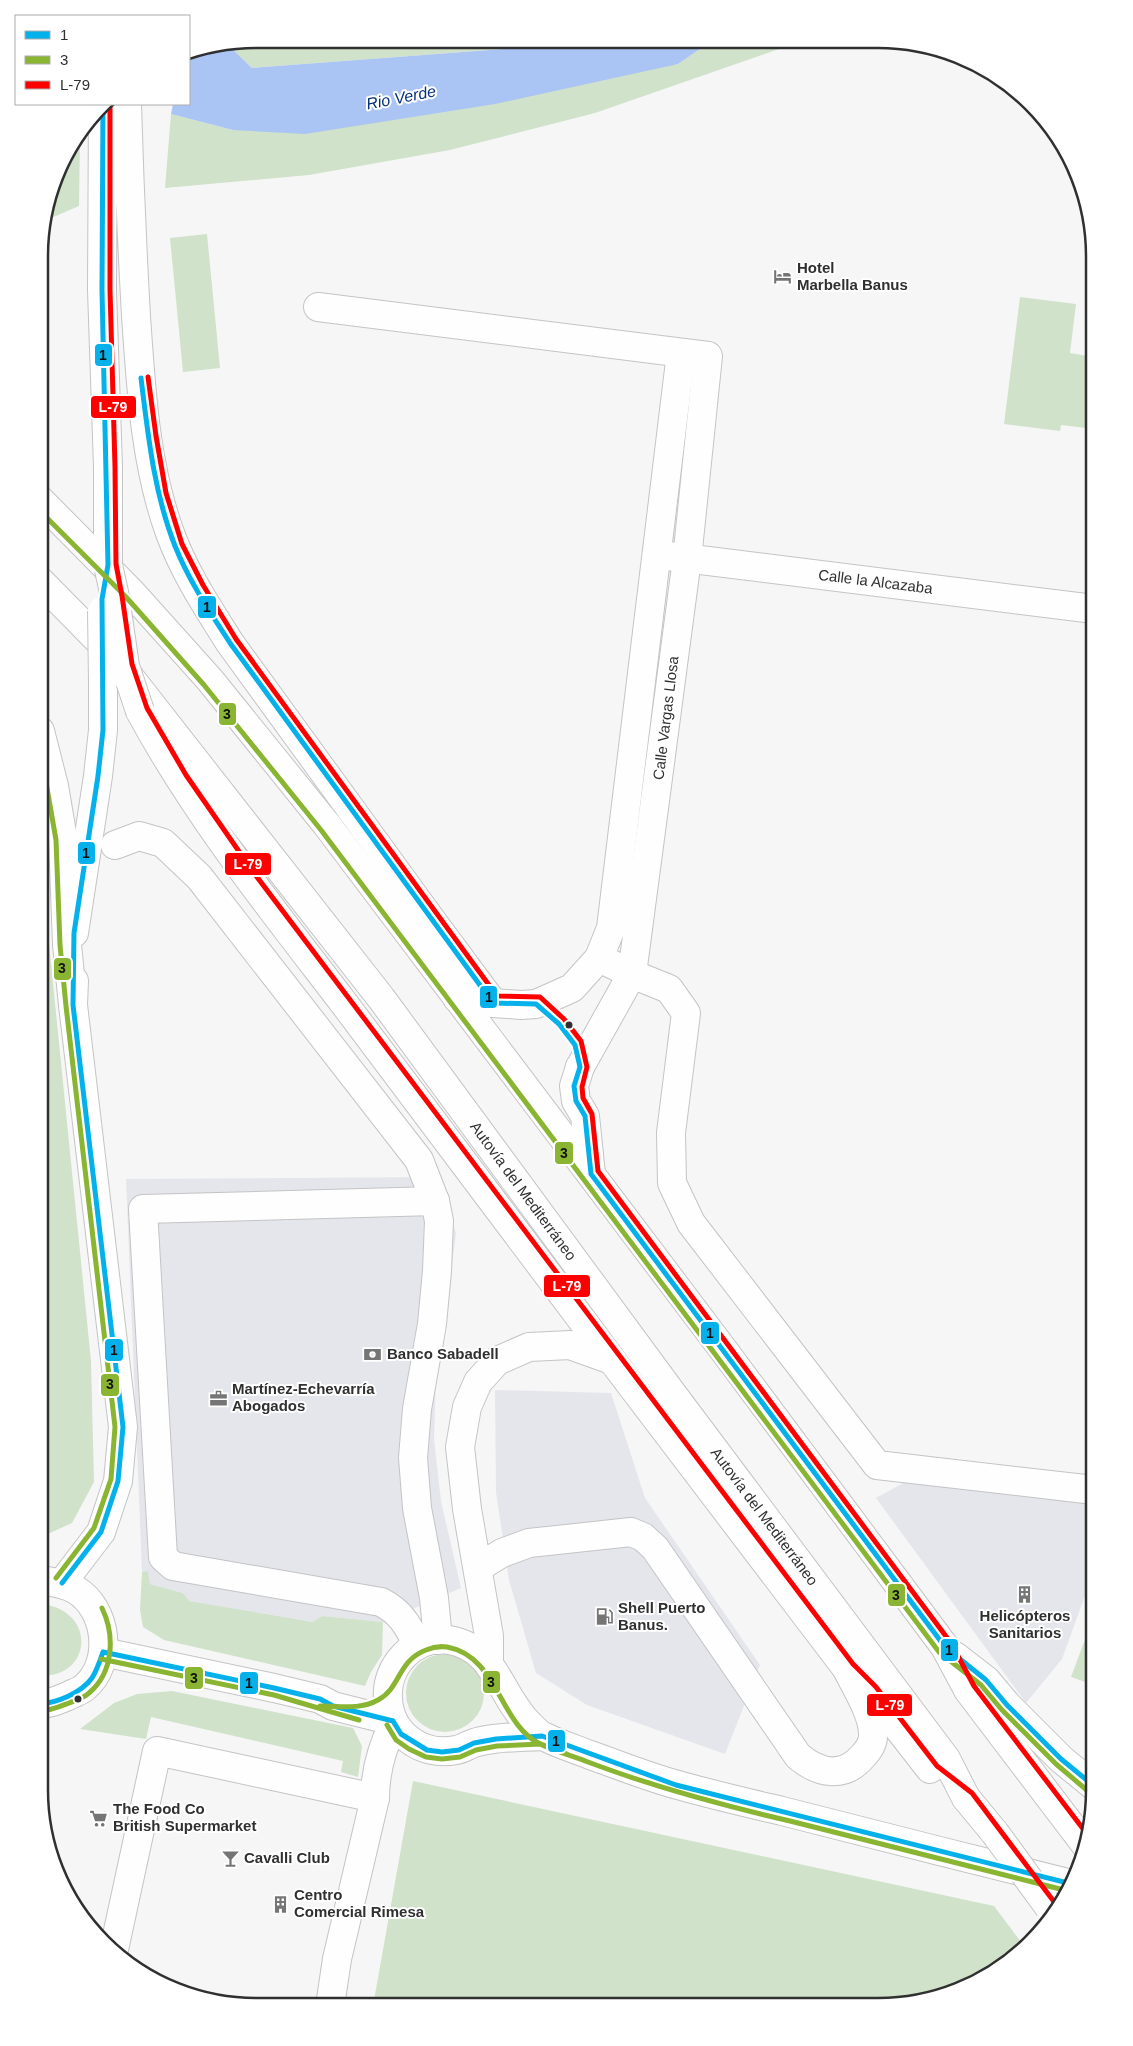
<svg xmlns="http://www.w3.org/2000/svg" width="1133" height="2046" font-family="Helvetica,sans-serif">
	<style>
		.built { fill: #e4e6eb }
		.green { fill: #d0e2ca }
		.water { fill: #aac5f3 }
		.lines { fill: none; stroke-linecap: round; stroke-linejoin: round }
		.minor-casing { stroke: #c4c4c6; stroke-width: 30 }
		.major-casing { stroke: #c4c4c6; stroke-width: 30 }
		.highway-casing { stroke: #c4c4c6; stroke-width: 30 }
		.minor { stroke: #fefefe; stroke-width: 28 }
		.major { stroke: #fefefe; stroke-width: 28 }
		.highway { stroke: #fefefe; stroke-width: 28 }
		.major-bridge-casing { stroke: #c4c4c6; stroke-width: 30; stroke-linecap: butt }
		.highway-bridge-casing { stroke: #c4c4c6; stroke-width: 30; stroke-linecap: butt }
		.major-bridge { stroke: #fefefe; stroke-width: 28 }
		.highway-bridge { stroke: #fefefe; stroke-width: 28 }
		.bus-1-casing { stroke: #fff; stroke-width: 9 }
		.bus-2-casing { stroke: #fff; stroke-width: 9 }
		.bus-3-casing { stroke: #fff; stroke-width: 9 }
		.bus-1 { stroke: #05b1ea; stroke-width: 5 }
		.bus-2 { stroke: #8ab532; stroke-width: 5 }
		.bus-3 { stroke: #f00; stroke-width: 5 }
		.bus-dot { fill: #303031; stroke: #fff; stroke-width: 2 }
		.labels { text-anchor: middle; stroke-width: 4; stroke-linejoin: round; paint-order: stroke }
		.poi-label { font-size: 15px; font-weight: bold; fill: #303031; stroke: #fff; text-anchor: start }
		.street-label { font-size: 15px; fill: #303031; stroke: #fff }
		.water-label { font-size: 16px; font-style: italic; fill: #05317a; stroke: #fff }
		.rim { fill: none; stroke: #303031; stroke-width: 2.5 }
		.line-badge { stroke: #fff; stroke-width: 2 }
		.badge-label { font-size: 14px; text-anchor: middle; font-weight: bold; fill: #fff }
		.pale-badge-label { font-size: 14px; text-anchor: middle; font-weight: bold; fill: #111 }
	</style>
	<rect width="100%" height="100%" fill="#f6f6f7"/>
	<!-- built -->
	<path class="built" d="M 438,1177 L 456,1233 L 442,1346 L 436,1374 L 434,1439 L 441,1501 L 461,1588 L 383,1622 L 322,1616 L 313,1622 L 188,1601 L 183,1593 L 150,1584 L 148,1571 L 142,1572 L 126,1179 Z
		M 495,1390 L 611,1393 L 645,1498 L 760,1665 L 725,1754 L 587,1705 L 536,1673 L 509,1580 L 496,1492 Z
		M 907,1481 L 1094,1502 L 1094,1571 L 1062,1659 L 1026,1703 L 876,1498 Z"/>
	<!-- green -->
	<path class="green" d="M 255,39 L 560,41 L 556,45 L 252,68 L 227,44 Z
		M 710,42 L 799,42 L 595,113 L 450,150 L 309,175 L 165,188 L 171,114 L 233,130 L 678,64 Z
		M 80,135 L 79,206 L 42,222 L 61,159 Z
		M 207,234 L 220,368 L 183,372 L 170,238 Z
		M 1020,297 L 1076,304 L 1070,353 L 1094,357 L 1094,429 L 1061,425 L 1060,431 L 1004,424 Z
		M 40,854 L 91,1361 L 94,1482 L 72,1523 L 39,1538 Z
		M 148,1571 L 150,1584 L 183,1593 L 189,1601 L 313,1622 L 322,1616 L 383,1622 L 382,1655 L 371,1672 L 365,1686 L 164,1640 L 143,1627 L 140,1610 L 142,1572 Z
		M 48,1605 C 99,1617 88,1680 39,1675 L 39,1607 Z
		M 1093,1618 L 1094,1618 L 1094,1685 L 1071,1677 Z
		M406 1693a39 39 0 1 1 78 0a39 39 0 1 1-78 0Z
		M 172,1691 L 353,1728 L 362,1746 L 358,1777 L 341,1772 L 343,1761 L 151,1717 L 146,1739 L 80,1729 L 114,1703 L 137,1694 Z
		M 413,1781 L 994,1906 L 1024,1946 L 998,1971 L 948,1996 L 878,2007 L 373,2006 Z"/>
	<!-- water -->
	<path class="water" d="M 560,41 L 710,42 L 678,64 L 495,104 L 305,134 L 233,130 L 171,114 L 173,104 L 189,104 L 189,52 L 227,44 L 252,68 L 556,45 Z"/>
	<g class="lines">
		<defs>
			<g id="minor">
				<path d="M 318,307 L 708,356 L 687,559 L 632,974 L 580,1067"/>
				<path id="s1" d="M 668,556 L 1094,609"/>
				<path d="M 115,845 L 139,836 L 163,843 L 199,877 L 419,1160 L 435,1201 L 439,1221 L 437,1271 L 432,1324 L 417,1409 L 413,1458 L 417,1508 L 434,1598 L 438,1640"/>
				<path d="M 599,958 L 632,974 L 669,989 L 686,1013 L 671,1133 L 672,1183 L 691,1223 L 877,1465 L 1094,1490"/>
				<path d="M 493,1003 L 521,1005 L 536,1004 L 572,988 L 599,958 L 611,928 L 681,353"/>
				<path d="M 479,1567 L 502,1553 L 529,1543 L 631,1532 L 643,1537 L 655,1548 L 798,1756 C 818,1773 843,1779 862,1757 C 869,1750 874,1743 873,1733 C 872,1712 856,1688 847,1669 L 634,1389 L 612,1360 L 570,1345 L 529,1347 L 497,1361 L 478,1382 L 467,1407 L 460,1447 L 467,1509 L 489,1636 L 489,1662"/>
				<path d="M 418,1645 C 408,1626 401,1612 381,1602 L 173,1566 L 163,1557 L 143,1209 L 435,1201"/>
				<path d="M 103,1652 L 274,1688 L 320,1699 L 333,1706 L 393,1721"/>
				<path d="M 39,1704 C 50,1704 58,1700 68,1696 C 73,1693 81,1691 85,1687 C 114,1662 107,1609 76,1590 C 64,1583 52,1582 39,1580"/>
				<path d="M 542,1736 C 526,1737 509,1737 493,1739 C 487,1740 480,1741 474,1743 C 468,1745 462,1749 456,1750 C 422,1757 390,1734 388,1699 C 385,1666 415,1634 449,1640 C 497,1648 499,1696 530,1725 C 534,1729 539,1735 545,1737 C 559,1744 575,1749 590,1755 C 619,1765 648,1777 678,1785 C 713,1795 748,1803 782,1811 C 879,1836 975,1860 1072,1884"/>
				<path d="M 375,1798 C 375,1771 382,1747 394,1723"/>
				<path d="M 113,1954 L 157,1751 L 375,1798 L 337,1959 L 330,2006"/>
			</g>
			<path id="major" d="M 127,104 C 129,175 132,245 136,316 C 141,388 145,465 170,533 C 184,572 208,608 230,643 L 427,914 L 493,1003
				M 103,105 L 102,290 L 108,467 L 108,565
				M 140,711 C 196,815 271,908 343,1002 C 433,1121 523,1240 612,1360
				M 74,933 L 98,776 L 103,730 L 103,682
				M 62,1583 L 101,1532 L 118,1481 L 123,1427 L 73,1005 L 74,981"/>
			<g id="highway">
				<path d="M 40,500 L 131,592 L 210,680 L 327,825 L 722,1348 L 945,1647 L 968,1690 L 1085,1844"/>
				<path id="s2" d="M 40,581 L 110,652 L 381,998 L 671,1392 L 946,1759 L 966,1798 L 995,1833"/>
				<path d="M 40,731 L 54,786 L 63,839 L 67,945 L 73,1005"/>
				<path d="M 427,914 L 440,968"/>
				<path d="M 457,998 L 493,1003"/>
				<path d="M 580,1067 L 574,1086 L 576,1101 L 585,1116 L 591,1174"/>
				<path d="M 955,1656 L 986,1680 L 1007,1705 L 1061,1759 L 1094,1786"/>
				<path d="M 847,1669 L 870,1692 L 930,1769"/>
			</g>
		</defs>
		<!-- minor casing -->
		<use href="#minor" class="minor-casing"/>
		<!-- major casing -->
		<use href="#major" class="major-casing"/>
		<!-- highway casing -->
		<use href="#highway" class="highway-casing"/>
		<!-- minor -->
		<use href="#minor" class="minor"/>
		<!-- major -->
		<use href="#major" class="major"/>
		<!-- highway -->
		<use href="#highway" class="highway"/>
		<defs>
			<path id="major-bridge" d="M 108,565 L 115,597 L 125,666 L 140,711
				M 102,611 L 103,682"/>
			<path id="highway-bridge" d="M 995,1833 L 1049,1907"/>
		</defs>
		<!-- major-bridge casing -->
		<use href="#major-bridge" class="major-bridge-casing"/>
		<!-- highway-bridge casing -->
		<use href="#highway-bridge" class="highway-bridge-casing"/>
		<!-- major-bridge -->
		<use href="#major-bridge" class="major-bridge"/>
		<!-- highway-bridge -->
		<use href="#highway-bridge" class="highway-bridge"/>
		<defs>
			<path id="bus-1" d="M 141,378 C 148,435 154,493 175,546 C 189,581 210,612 230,643 L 493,1003 L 536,1004 L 559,1024 L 575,1045 L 580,1067 L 574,1086 L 576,1101 L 585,1116 L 591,1174
				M 591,1174 L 945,1647 L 986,1680 L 1007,1705 L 1061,1759 L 1094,1786
				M 62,1583 L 101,1532 L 118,1481 L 123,1427 L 73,1005 L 74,933 L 98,776 L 103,730 L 102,599 L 108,565 L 102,290 L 103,105
				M 103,1652 L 274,1688 L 320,1699 L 333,1706 L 393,1721
				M 39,1704 C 57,1703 81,1693 92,1678 C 97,1670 100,1661 103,1652
				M 393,1721 L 401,1734 L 427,1750 L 442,1752 L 459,1750 L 474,1743 L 496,1739 L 542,1736 L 676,1785 L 1072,1884"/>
			<path id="bus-2" d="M 40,511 L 126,597 L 204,685 L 321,830 L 939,1652 L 981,1685 L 1002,1710 L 1056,1764 L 1089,1792
				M 40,761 L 47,788 L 56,840 L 60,945 L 66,1006 L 115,1427 L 111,1479 L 94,1528 L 56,1578
				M 101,1659 L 274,1695 L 359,1720
				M 320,1706 C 340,1706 360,1710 378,1700 C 401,1688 397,1661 426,1650 C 433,1647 440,1646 447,1647 C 498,1656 499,1724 540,1744 C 555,1751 572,1756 588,1762 C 654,1787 721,1805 790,1821 C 883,1844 975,1868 1068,1891
				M 39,1711 C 50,1711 59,1707 69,1703 C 76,1700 84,1698 89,1693 C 114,1672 115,1635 102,1608
				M 387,1725 L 396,1740 L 409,1749 L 426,1757 L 442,1759 L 460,1757 L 476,1750 L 497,1746 L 541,1744 L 567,1754"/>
			<path id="bus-3" d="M 110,105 L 110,290 L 115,467 L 116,564 L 122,596 L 132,664 L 147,708 L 186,775 L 254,873 L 853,1664 L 876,1687 L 937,1766 L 972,1793 L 1058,1907
				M 148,377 L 156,436 L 166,493 L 182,544 L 203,585 L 236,639 L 497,996 L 540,997 L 564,1019 L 581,1041 L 587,1067 L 582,1087 L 583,1098 L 592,1114 L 598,1171 L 951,1643 L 974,1686 L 1087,1834"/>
		</defs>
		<!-- bus-1 casing -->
		<use href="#bus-1" class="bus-1-casing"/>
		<!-- bus-2 casing -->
		<use href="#bus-2" class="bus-2-casing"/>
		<!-- bus-3 casing -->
		<use href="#bus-3" class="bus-3-casing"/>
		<!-- bus-1 -->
		<use href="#bus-1" class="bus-1"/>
		<!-- bus-2 -->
		<use href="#bus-2" class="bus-2"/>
		<!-- bus-3 -->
		<use href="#bus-3" class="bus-3"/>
	</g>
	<!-- icons -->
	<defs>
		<symbol id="hotel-bare" viewBox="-9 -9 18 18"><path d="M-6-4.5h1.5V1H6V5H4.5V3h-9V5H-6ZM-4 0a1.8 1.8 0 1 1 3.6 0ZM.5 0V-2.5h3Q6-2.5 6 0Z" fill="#757576" stroke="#fff" stroke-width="2.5" paint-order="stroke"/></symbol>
		<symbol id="bank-bare" viewBox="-9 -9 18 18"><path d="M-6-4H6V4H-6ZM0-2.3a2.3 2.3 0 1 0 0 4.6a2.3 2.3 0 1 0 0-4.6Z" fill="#757576" stroke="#fff" stroke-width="2.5" paint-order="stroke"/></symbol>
		<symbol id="office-bare" viewBox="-9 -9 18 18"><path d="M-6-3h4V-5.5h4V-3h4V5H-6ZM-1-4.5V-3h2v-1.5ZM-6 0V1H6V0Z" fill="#757576" stroke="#fff" stroke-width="2.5" paint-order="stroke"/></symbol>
		<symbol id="building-bare" viewBox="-9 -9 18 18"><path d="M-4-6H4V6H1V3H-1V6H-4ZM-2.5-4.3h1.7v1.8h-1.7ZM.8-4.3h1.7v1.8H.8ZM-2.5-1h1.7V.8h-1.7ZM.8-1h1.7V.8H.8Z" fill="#757576" stroke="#fff" stroke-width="2.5" paint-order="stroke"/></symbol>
		<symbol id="fuel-bare" viewBox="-9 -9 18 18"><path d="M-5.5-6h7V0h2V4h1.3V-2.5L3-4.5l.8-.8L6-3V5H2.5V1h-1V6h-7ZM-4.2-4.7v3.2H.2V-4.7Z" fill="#757576" stroke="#fff" stroke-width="2.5" paint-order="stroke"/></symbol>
		<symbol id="supermarket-bare" viewBox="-9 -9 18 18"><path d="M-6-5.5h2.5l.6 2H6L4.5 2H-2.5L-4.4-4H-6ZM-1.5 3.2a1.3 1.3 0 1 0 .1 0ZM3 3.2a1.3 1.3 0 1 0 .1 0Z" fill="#757576" stroke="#fff" stroke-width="2.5" paint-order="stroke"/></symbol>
		<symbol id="bar-bare" viewBox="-9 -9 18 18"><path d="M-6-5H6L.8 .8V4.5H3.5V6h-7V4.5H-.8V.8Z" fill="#757576" stroke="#fff" stroke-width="2.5" paint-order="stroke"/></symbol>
	</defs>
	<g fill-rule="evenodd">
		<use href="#hotel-bare" x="770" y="264" width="25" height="25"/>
		<use href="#bank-bare" x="360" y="1342" width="25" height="25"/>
		<use href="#office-bare" x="206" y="1386" width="25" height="25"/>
		<use href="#building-bare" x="1012" y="1582" width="25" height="25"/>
		<use href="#fuel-bare" x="592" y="1604" width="25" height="25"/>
		<use href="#supermarket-bare" x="86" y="1806" width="25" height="25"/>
		<use href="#bar-bare" x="218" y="1846" width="25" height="25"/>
		<use href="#building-bare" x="268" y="1892" width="25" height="25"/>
	</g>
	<!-- markers -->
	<g class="bus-dot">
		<circle cx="569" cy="1025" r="4.5"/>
		<circle cx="78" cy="1699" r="4.5"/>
	</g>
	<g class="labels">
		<!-- poi labels -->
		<g class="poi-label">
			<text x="797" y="273">Hotel<tspan x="797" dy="17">Marbella Banus</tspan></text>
			<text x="387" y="1359">Banco Sabadell</text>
			<text x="232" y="1394">Martínez-Echevarría<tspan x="232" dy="17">Abogados</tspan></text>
			<text x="618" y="1613">Shell Puerto<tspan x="618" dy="17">Banus.</tspan></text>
			<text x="1025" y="1621" text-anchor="middle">Helicópteros<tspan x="1025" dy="17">Sanitarios</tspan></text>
			<text x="113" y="1814">The Food Co<tspan x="113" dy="17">British Supermarket</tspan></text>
			<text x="244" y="1863">Cavalli Club</text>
			<text x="294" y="1900">Centro<tspan x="294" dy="17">Comercial Rimesa</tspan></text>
		</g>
		<!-- street labels -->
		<g class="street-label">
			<text dy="5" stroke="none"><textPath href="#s1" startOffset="209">Calle la Alcazaba</textPath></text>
			<text transform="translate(666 718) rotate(-83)" y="5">Calle Vargas Llosa</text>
			<text dy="5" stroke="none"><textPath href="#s2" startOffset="779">Autovía del Mediterráneo</textPath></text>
			<text dy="5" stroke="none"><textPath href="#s2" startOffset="1184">Autovía del Mediterráneo</textPath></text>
		</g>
		<!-- water labels -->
		<g class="water-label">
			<text transform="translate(401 97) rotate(-11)" y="6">Rio Verde</text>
		</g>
	</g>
	<!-- crop -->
	<path d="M0 0H1133V2046H0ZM256 48H878A208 208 0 0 1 1086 256V1790A208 208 0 0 1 878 1998H256A208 208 0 0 1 48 1790V256A208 208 0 0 1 256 48Z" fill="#fff" fill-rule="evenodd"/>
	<path class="rim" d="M256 48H878A208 208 0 0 1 1086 256V1790A208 208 0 0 1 878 1998H256A208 208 0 0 1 48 1790V256A208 208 0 0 1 256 48Z"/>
	<g class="line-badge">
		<rect x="94" y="343" width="19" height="24" rx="5" fill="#05b1ea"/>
		<rect x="90" y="395" width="47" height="24" rx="5" fill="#f00"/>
		<rect x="197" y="595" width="20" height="24" rx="5" fill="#05b1ea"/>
		<rect x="218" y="702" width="19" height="24" rx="5" fill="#8ab532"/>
		<rect x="77" y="841" width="19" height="24" rx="5" fill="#05b1ea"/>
		<rect x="224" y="852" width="48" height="24" rx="5" fill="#f00"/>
		<rect x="53" y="957" width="19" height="24" rx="5" fill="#8ab532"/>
		<rect x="479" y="985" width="19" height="24" rx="5" fill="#05b1ea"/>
		<rect x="554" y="1141" width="20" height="24" rx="5" fill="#8ab532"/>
		<rect x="543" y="1274" width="48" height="24" rx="5" fill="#f00"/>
		<rect x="700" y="1321" width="20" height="24" rx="5" fill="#05b1ea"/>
		<rect x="104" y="1338" width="20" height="24" rx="5" fill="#05b1ea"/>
		<rect x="100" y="1373" width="20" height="24" rx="5" fill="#8ab532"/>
		<rect x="887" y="1583" width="19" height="24" rx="5" fill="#8ab532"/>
		<rect x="940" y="1638" width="19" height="24" rx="5" fill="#05b1ea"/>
		<rect x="184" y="1666" width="20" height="24" rx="5" fill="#8ab532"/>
		<rect x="482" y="1670" width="19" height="24" rx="5" fill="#8ab532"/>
		<rect x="239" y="1671" width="20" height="24" rx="5" fill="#05b1ea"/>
		<rect x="866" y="1693" width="47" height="24" rx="5" fill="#f00"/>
		<rect x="547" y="1729" width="19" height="24" rx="5" fill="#05b1ea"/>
	</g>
	<g class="badge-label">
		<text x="113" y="412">L-79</text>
		<text x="248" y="869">L-79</text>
		<text x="567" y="1291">L-79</text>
		<text x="890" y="1710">L-79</text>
	</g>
	<g class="pale-badge-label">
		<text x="103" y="360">1</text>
		<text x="207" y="612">1</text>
		<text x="227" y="719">3</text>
		<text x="86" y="858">1</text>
		<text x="62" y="973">3</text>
		<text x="489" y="1002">1</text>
		<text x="564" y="1158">3</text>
		<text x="710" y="1338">1</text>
		<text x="114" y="1355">1</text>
		<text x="110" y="1389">3</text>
		<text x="896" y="1600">3</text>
		<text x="949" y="1655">1</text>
		<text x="194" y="1683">3</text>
		<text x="491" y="1687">3</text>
		<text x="249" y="1688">1</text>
		<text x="556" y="1746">1</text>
	</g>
	<!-- legend -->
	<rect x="15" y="15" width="175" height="90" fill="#ffffff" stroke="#acacad"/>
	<rect x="25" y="31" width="25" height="8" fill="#05b1ea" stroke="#acacad"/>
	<text x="60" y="40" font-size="15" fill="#303031">1</text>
	<rect x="25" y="56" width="25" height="8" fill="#8ab532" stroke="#acacad"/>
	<text x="60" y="65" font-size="15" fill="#303031">3</text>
	<rect x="25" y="81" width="25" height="8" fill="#ff0000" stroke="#acacad"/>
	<text x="60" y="90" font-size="15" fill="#303031">L-79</text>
</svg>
